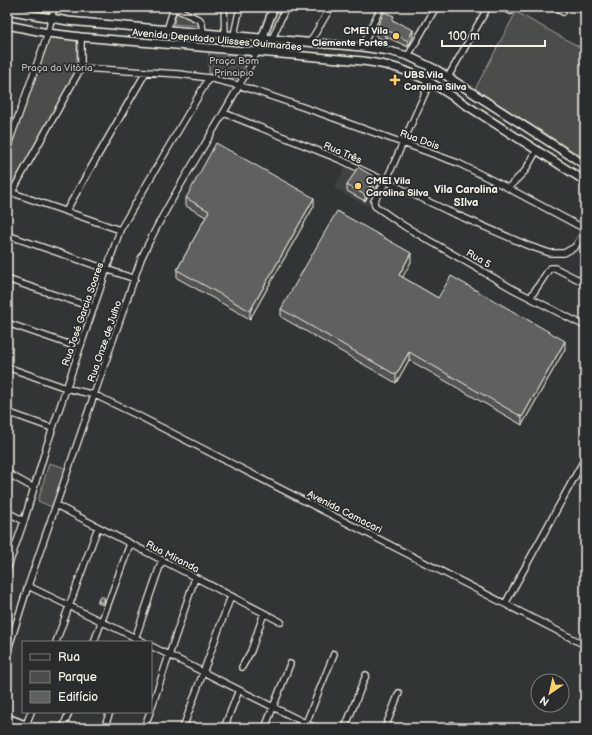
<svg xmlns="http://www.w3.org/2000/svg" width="592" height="735" font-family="'Balsamiq Sans',sans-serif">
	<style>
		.built { fill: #404242 }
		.green { fill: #4b4d4c; stroke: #a09f9a }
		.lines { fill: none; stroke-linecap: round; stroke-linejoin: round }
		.minor-casing { stroke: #f4f1e8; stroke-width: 8 }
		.tertiary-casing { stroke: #f4f1e8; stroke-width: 10 }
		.minor { stroke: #2a2d2e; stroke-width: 5.5 }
		.tertiary { stroke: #2a2d2e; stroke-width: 7 }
		.wall { fill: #525352; stroke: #f4f1e8 }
		.shaded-wall { fill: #424342; stroke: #f4f1e8 }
		.building { fill: #5f605f; stroke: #f4f1e8 }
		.poi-dot { fill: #ffd166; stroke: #2a2d2e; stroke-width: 1.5 }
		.labels { text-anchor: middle; stroke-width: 3.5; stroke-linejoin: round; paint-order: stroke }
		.poi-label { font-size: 10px; font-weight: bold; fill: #f4f1e8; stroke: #2a2d2e; text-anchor: start }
		.street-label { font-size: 10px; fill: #f4f1e8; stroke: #2a2d2e }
		.park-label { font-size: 10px; fill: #b9b8b1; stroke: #2a2d2e }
		.neighbourhood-label { font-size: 11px; font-weight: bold; fill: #f4f1e8; stroke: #2a2d2e }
	</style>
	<rect width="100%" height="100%" fill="#323535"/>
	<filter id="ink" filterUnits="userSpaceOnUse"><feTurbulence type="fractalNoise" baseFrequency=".025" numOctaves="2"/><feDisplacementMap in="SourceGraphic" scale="8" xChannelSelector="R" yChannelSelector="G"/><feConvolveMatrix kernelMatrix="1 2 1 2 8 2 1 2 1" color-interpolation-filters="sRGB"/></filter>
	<g filter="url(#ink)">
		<!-- built -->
		<path class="built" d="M 384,16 L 418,32 L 409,48 L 396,43 L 374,40 Z
			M 347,164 L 382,183 L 369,207 L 334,188 Z"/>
		<!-- green -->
		<path class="green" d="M 177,10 L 196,19 L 201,26 L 174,24 Z
			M 516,12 L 585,50 L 585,159 L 475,89 Z
			M 48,37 L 77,39 L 77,69 L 11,188 L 7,186 L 7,154 Z
			M 209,51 L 253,56 L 242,80 L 209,73 Z
			M 49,463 L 66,468 L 52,507 L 38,501 Z"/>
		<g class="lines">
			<defs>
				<path id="minor" d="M 172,7 L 200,20 L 202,24 L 203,33
					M 224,7 L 225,34
					M 502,7 L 511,11
					M 555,7 L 563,12
					M 167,30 L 174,7
					M 234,35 L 240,7
					M 272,39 L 286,7
					M 310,42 L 331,7
					M 362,47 L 381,7
					M 408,56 L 436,7
					M 81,68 L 179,74 L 209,78 L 241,86 L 320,113 L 458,163 L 508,188 L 585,229
					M 448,77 L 488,7
					M 430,82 L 386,181 L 374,201 L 375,206 L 404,226 L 513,289 L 585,326
					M 224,113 L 341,160 L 448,211 L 529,246 L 550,253 L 564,253 L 575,247 L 585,231
					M 7,148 L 48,33 L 54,7
					M 508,188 L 525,171 L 537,150
					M 7,191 L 120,230
					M 12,192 L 81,68 L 81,37
					M 66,211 L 146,72
					M 7,235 L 135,279
					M 7,279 L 94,308
					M 530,298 L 550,268 L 555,268 L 585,283
					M 7,323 L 80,348
					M 7,367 L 66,388 L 95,395 L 137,415 L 585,645
					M 7,412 L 52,428
					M 7,473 L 34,488
					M 56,505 L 281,622
					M 7,512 L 24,521
					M 7,551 L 13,554
					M 7,570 L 24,521 L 46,448 L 120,230 L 209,78
					M 28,586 L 144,642
					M 505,604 L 585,458
					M 56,642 L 98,527
					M 94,642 L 130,544
					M 134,642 L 162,560
					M 151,646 L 315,728
					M 7,653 L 28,586 L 141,259 C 174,187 222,123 257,52
					M 242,667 L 251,651 L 264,613
					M 151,709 L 195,578
					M 306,723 L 334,654
					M 26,725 L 31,712
					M 63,728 L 69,712
					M 104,728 L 110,712
					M 144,728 L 150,712
					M 183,728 L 231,596
					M 224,728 L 239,690
					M 265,728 L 290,664
					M 345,728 L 366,675
					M 385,728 L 399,693
					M 450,728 L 452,725"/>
				<path id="tertiary" d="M 7,10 L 68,21 L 362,47 L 389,51 L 408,56 L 437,70 L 585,165
					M 7,25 L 48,33 L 81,37 L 363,61 C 390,65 405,69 430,82 L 585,181
					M 257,52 L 274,7
					M 7,718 L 33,728"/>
			</defs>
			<!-- minor casing -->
			<use href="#minor" class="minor-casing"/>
			<!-- tertiary casing -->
			<use href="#tertiary" class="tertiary-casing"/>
			<!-- minor -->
			<use href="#minor" class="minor"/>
			<!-- tertiary -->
			<use href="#tertiary" class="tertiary"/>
		</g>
		<!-- wall -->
		<path class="wall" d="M 394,21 L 413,36 L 408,47 L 387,37 L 385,41 L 376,36 L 376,30 Z
			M 347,185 L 378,185 L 373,194 L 370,192 L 365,201 L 347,191 Z
			M 186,198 L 314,206 L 250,319 L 177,278 L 177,270 L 206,217 L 186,206 Z
			M 411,262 L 402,277 L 438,298 L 565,349 L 522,425 L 409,360 L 396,383 L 281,317 L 281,309 Z
			M 105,600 L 103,605 L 98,603 L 98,601 Z"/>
		<!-- shaded-wall -->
		<path class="shaded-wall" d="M 387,30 L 387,37 L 385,41 L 385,35 Z
			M 413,30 L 413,36 L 408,47 L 408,41 Z
			M 378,179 L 378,185 L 373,194 L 373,188 Z
			M 370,186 L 370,192 L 365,201 L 365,195 Z
			M 314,198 L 314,206 L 250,319 L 250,311 Z
			M 411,253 L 411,262 L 399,284 L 399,275 Z
			M 565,341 L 565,349 L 522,425 L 522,417 Z
			M 409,352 L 409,360 L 396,383 L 396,375 Z"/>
		<!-- building -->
		<path class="building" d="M 384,12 L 394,16 L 392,20 L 413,30 L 408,41 L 387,30 L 385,35 L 376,30 Z
			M 216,143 L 314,198 L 250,311 L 177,270 L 209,211 L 186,198 Z
			M 358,167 L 378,179 L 373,188 L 370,186 L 365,195 L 347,185 Z
			M 337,211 L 411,253 L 399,275 L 438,298 L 451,276 L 565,341 L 522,417 L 409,352 L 396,375 L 281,309 Z
			M 100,596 L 105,598 L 103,603 L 98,601 Z"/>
	</g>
	<!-- markers -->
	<g class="poi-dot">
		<circle cx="396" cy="36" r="4"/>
		<path d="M393 74h4v4h4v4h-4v4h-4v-4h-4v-4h4z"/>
		<circle cx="358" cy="186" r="4"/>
	</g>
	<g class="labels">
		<!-- poi labels -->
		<g class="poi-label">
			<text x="388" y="34" text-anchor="end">CMEI Vila<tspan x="388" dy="12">Clemente Fortes</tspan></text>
			<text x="404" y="78">UBS Vila<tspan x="404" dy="12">Carolina Silva</tspan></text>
			<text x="366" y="184">CMEI Vila<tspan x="366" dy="12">Carolina Silva</tspan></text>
		</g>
		<!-- street labels -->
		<g class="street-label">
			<text transform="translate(217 39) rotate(5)" y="4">Avenida Deputado Ulisses Guimarães</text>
			<text transform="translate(420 139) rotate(20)" y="4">Rua Dois</text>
			<text transform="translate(343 152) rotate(23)" y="4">Rua Três</text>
			<text transform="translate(479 258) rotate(30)" y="4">Rua 5</text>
			<text transform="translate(82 314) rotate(-71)" y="4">Rua José Garcia Soares</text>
			<text transform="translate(104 341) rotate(-71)" y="4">Rua Onze de Julho</text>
			<text transform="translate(345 511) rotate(27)" y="4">Avenida Camacari</text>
			<text transform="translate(173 556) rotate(27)" y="4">Rua Miranda</text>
		</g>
		<!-- park labels -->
		<g class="park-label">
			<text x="234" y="64">Praça Bom<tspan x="234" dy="12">Principio</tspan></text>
			<text x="57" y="71">Praça da Vitória</text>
		</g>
		<!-- neighbourhood labels -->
		<g class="neighbourhood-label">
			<text x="466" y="193">Vila Carolina<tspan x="466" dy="13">SIlva</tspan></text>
		</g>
	</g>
	<!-- margin -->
	<rect width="592" height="735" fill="none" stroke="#2a2d2e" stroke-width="24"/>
	<rect x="12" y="12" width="568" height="711" fill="none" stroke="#f4f1e8" stroke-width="1.5" filter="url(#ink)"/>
	<!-- legend -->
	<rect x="22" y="641" width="130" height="72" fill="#2a2d2e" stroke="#7b7b78"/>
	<rect x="30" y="654" width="20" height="6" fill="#2a2d2e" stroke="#7b7b78"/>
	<text x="58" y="661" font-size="12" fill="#f4f1e8">Rua</text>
	<rect x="30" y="671" width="20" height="12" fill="#4b4d4c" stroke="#7b7b78"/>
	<text x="58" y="681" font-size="12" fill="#f4f1e8">Parque</text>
	<rect x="30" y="691" width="20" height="12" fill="#5f605f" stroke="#7b7b78"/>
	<text x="58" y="701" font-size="12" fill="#f4f1e8">Edifício</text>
	<!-- north arrow -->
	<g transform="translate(550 693) rotate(214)"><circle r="19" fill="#2a2d2e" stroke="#7b7b78"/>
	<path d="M0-3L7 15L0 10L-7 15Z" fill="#ffd166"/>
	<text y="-6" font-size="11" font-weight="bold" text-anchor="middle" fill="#f4f1e8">N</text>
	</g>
	<!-- scale -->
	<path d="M442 40v6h103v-6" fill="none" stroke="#f4f1e8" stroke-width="2"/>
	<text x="448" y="40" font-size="12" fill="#f4f1e8" stroke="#2a2d2e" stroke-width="3" paint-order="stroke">100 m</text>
</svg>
